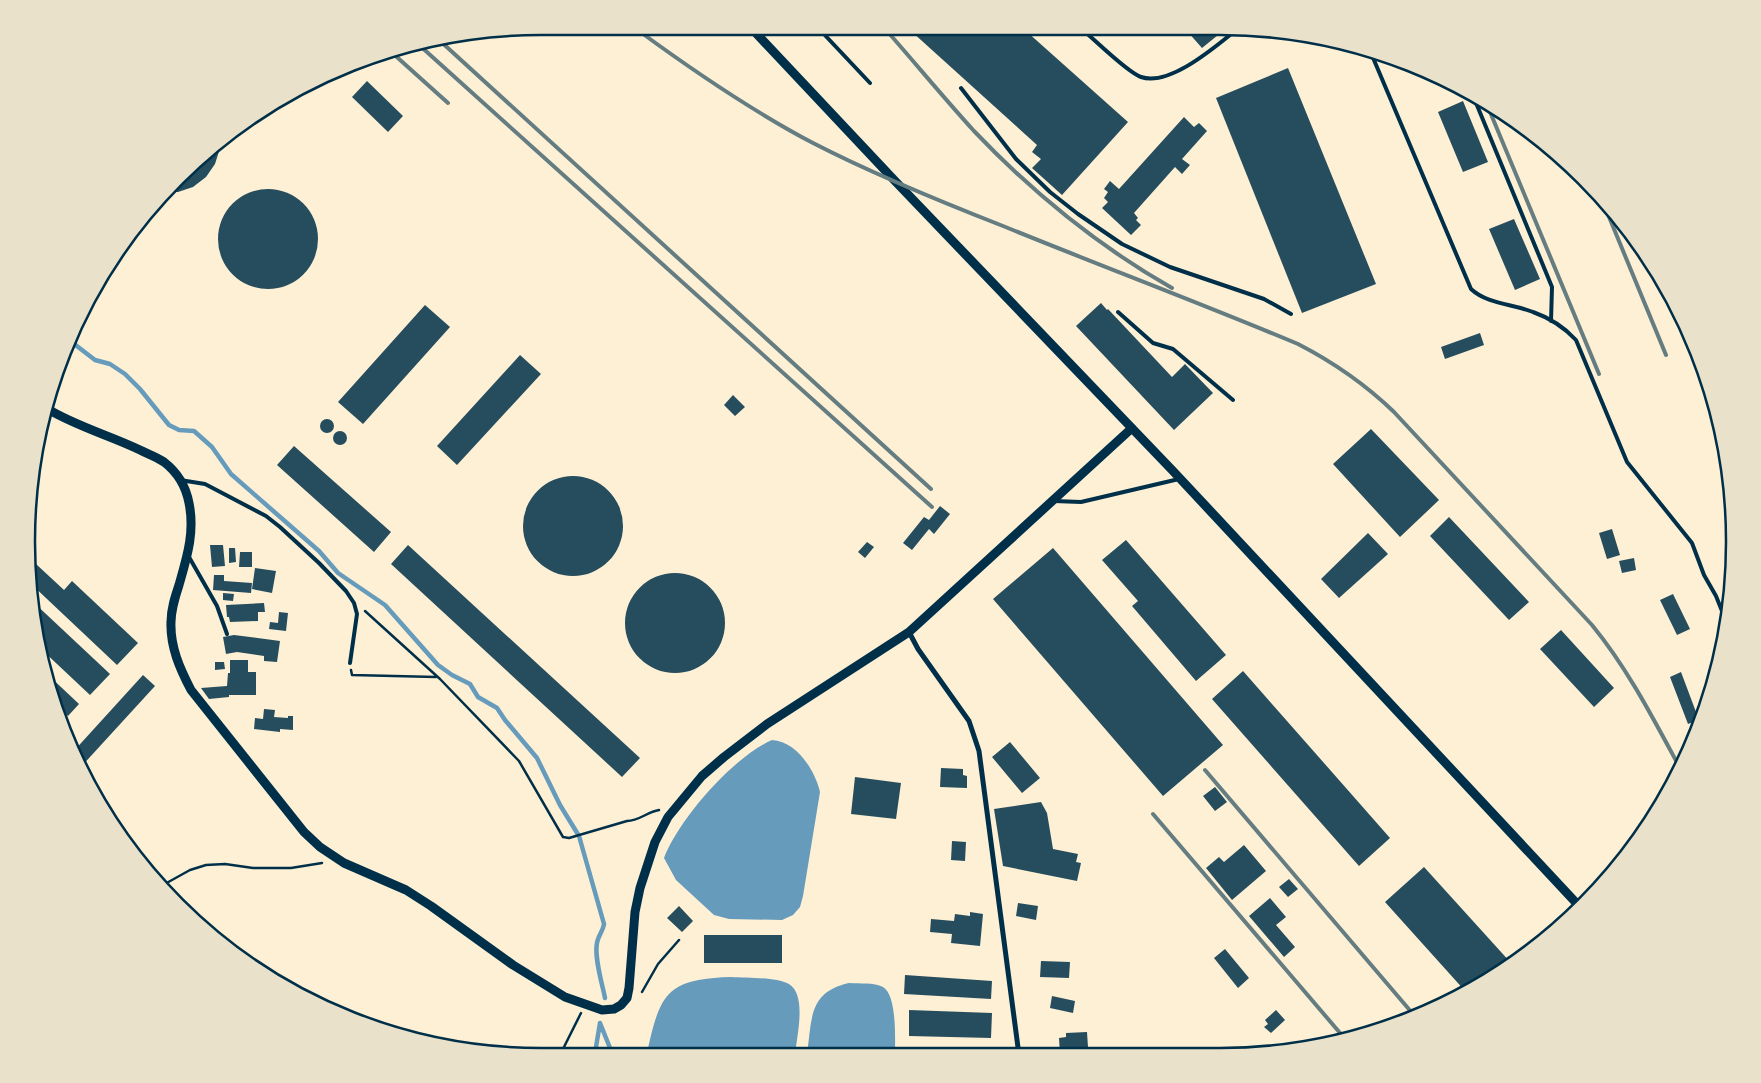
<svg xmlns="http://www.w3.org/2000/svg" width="1761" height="1083" font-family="'DejaVu Sans',sans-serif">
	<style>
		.water { fill: #669bbc }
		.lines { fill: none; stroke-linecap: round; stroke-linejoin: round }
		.stream { stroke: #669bbc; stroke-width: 4.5 }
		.building { fill: #264d5e }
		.path { stroke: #003049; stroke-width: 2.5 }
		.service { stroke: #003049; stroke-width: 4 }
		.minor { stroke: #003049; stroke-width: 5 }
		.tertiary { stroke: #003049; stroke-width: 9 }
		.rail { stroke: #657d81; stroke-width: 4 }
		.rim { fill: none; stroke: #003049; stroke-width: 2.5 }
	</style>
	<rect width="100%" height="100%" fill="#fdf0d5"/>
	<!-- water -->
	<path class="water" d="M 772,740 C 796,741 815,770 820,792 L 803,896 L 800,907 L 793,915 L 782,920 L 729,919 L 714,915 L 676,880 L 664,858 C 679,819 733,757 772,740 Z
		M 731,977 C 747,978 775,977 789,984 C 807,995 797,1036 795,1054 L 647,1053 C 660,993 667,979 731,977 Z
		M 849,983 C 859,984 874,982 883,987 C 897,995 895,1039 895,1054 L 807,1054 C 812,1020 808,992 849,983 Z"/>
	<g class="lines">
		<!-- stream -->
		<path class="stream" d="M 69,340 L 95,360 L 110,364 L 125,374 L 140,389 L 169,425 L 179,430 L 194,431 L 212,447 L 231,474 L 319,551 L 338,573 L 385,605 L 438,665 L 452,675 L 470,684 L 478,697 L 497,708 L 505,720 L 537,758 L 560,805 L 579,836 L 604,924 C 603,931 598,936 597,943 C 594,957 602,983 605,998
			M 600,1023 L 612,1053
			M 595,1053 L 600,1023"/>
	</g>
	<!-- building -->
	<path class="building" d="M 911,31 L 1026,31 L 1128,122 L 1062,195 L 1032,168 L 1041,159 L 1032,152 L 1037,145 Z
		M 1187,31 L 1223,31 L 1202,48 Z
		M 1288,68 L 1376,284 L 1302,313 L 1216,98 Z
		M 367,81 L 403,116 L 388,132 L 352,97 Z
		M 1463,101 L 1488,162 L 1463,172 L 1438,112 Z
		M 1184,117 L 1194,127 L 1199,123 L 1207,131 L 1182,159 L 1190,165 L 1182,174 L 1175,167 L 1134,213 L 1138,218 L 1136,220 L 1141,225 L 1131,235 L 1102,208 L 1108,202 L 1104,198 L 1108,192 L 1104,189 L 1110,181 L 1119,189 Z
		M 219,141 L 220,148 L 215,164 L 206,177 L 193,187 L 178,192 L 169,192 Z
		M218 239a50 50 0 1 1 100 0a50 50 0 1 1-100 0Z
		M 1514,219 L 1540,279 L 1515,290 L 1489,229 Z
		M 1101,303 L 1107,310 L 1108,309 L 1172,377 L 1185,364 L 1213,393 L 1174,430 L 1076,326 Z
		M 425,305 L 450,327 L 363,424 L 338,402 Z
		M 1480,333 L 1484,345 L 1445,359 L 1441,347 Z
		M 520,355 L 541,374 L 457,465 L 437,446 Z
		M 733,395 L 745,407 L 735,416 L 724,405 Z
		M320 426a7 7 0 1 1 14 0a7 7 0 1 1-14 0Z
		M 1371,429 L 1439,500 L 1400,537 L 1333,464 Z
		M333 438a7 7 0 1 1 14 0a7 7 0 1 1-14 0Z
		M 294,446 L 391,532 L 374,552 L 277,465 Z
		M523 526a50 50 0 1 1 100 0a50 50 0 1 1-100 0Z
		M 940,506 L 950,514 L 934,534 L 929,529 L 912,550 L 903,543 L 924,517 L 929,520 Z
		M 1449,517 L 1529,602 L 1509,620 L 1430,536 Z
		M 1612,529 L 1620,555 L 1607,559 L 1599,533 Z
		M 1368,533 L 1388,554 L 1339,598 L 1321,579 Z
		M 1126,540 L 1226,655 L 1196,681 L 1132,606 L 1138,601 L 1102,560 Z
		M 867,542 L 874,547 L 865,558 L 858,552 Z
		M 210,545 L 223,545 L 225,566 L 212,567 Z
		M 408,545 L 640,758 L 622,777 L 391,564 Z
		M 229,548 L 235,548 L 236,562 L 229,563 Z
		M 1053,548 L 1223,745 L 1163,796 L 993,599 Z
		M 240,552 L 252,552 L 252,567 L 239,567 Z
		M 1634,558 L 1636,570 L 1622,573 L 1619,561 Z
		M 36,564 L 64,590 L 72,581 L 138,643 L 117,665 L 29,582 L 28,572 Z
		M 255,568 L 276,571 L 272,593 L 252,589 Z
		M625 623a50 50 0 1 1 100 0a50 50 0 1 1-100 0Z
		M 214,575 L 224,575 L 224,581 L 252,583 L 251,593 L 213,590 Z
		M 223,593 L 234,594 L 233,601 L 223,600 Z
		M 1673,594 L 1690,629 L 1677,635 L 1660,600 Z
		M 30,599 L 110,674 L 90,695 L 40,648 L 31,609 Z
		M 264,603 L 265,612 L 258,612 L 258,621 L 230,622 L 229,617 L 227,617 L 226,605 Z
		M 279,612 L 288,613 L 286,631 L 269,629 L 270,622 L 278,623 Z
		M 1561,630 L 1614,688 L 1594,707 L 1540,649 Z
		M 234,635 L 280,641 L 277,662 L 264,661 L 264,656 L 237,652 L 226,654 L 223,637 Z
		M 230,660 L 248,660 L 248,672 L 256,672 L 256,695 L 229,695 L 229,697 L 209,699 L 201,688 L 227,686 L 228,673 L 230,673 Z
		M 215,662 L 224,662 L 225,669 L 215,670 Z
		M 1243,671 L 1390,838 L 1359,866 L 1212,699 Z
		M 45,672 L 79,704 L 68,716 L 52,702 Z
		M 1681,672 L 1699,720 L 1688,724 L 1670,677 Z
		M 143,675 L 155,686 L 79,769 L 72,753 Z
		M 264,709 L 275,710 L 274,717 L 288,718 L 288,716 L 293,716 L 293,730 L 280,729 L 280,732 L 254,729 L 255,718 L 263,719 Z
		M 1010,742 L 1040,778 L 1022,793 L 992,757 Z
		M 941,768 L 963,769 L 963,775 L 967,776 L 967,788 L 940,787 Z
		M 855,777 L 901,783 L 896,819 L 851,814 Z
		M 1215,787 L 1227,802 L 1215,811 L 1203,796 Z
		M 1041,802 L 1047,813 L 1053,849 L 1078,854 L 1076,862 L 1081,863 L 1077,881 L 1003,866 L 994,809 Z
		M 952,841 L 966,842 L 965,861 L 951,860 Z
		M 1244,845 L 1266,871 L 1232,900 L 1206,868 L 1219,857 L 1224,862 Z
		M 1424,867 L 1511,963 L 1477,988 L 1466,992 L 1385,902 Z
		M 1289,879 L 1298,889 L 1288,897 L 1279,887 Z
		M 1270,898 L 1286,917 L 1276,925 L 1295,947 L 1284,957 L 1249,916 Z
		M 1018,903 L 1038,906 L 1036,920 L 1016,916 Z
		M 679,906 L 693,921 L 682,932 L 667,918 Z
		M 970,912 L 983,914 L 980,946 L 951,943 L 952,934 L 930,932 L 931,919 L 954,921 L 955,914 L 970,916 Z
		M 704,935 L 782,935 L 782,963 L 704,963 Z
		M 1225,949 L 1249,978 L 1238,988 L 1214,958 Z
		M 1041,961 L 1070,962 L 1069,978 L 1040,977 Z
		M 905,975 L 992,981 L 991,999 L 904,994 Z
		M 1052,996 L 1075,1001 L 1073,1013 L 1050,1008 Z
		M 909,1010 L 992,1013 L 991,1038 L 909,1036 Z
		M 1276,1010 L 1285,1020 L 1271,1033 L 1264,1027 L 1268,1024 L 1265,1020 Z
		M 1087,1032 L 1088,1047 L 1080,1047 L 1081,1055 L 1060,1054 L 1059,1038 L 1066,1037 L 1066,1033 Z
		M 909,1051 L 960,1053 L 960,1054 L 909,1054 Z"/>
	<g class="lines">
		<!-- path -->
		<path class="path" d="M 365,611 L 440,679 L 519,761 L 563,837 L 569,838 L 627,821 C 639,821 647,812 659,810
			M 351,670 L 352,675 L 436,677
			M 163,885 L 190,870 L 206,865 L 225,864 L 253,868 L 291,868 L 322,863
			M 164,887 L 184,903 L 202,925
			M 642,992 L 658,964 L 679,940
			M 563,1053 L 564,1047 L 581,1013"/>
		<!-- service -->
		<path class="service" d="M 821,31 L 870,83
			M 1084,31 C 1096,41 1128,73 1141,77 C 1169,87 1215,47 1235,31
			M 1371,53 L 1471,289 C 1487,304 1513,304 1533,312 C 1550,318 1564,327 1576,340 L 1627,462 L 1692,543 L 1704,575 L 1716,596 L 1726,621
			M 961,88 L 1016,159 L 1050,192 L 1078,214 L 1122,244 L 1170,267 L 1264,299 L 1291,314
			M 1474,98 L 1552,287 L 1551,321
			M 1118,312 L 1153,343 L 1173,349 L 1233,400
			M 180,480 L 205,484 L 266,516 L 280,527 L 319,563 L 346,591 L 354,603 L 357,614 L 350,663
			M 1054,501 L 1081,502 L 1179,479
			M 189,557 L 217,606 L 227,634"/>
		<!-- minor -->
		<path class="minor" d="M 909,632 L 918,649 L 969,721 L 979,751 L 1019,1055"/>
		<!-- tertiary -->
		<path class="tertiary" d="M 754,31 L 896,182 L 1173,471 L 1580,907
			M 46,408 C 75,426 109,435 140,450 C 148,454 157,457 164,462 C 177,472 186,487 189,503 C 195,532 187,557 179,585 C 175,597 171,609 171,622 C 170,647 180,669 191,690 L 304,832 L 320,847 L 344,863 L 406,890 L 431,906 L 513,965 L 565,997 L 602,1010 L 614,1009 L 621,1005 L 627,998 L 629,988 L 635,912 L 640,888 L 655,842 L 668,817 L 702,776 L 724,757 L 767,724 L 909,632 L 1132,428"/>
		<!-- rail -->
		<path class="rail" d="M 639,31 C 695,72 752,111 813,143 C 875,175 939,201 1003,226 C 1101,266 1200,303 1298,344 C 1333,362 1365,384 1394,412 L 1592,625 C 1628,669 1654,720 1681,770
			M 887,31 C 916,64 944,98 974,131 C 1032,192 1098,246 1172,288
			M 438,39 L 931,489
			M 418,44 L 932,507
			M 389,50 L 448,103
			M 1488,107 L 1599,374
			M 1600,195 L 1666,355
			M 1205,770 L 1413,1014
			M 1153,814 L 1346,1040"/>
	</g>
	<!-- crop -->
	<path d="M0 0H1761V1083H0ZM541 35H1220A506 506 0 0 1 1726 541V542A506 506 0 0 1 1220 1048H541A506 506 0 0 1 35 542V541A506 506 0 0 1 541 35Z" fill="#e9e1ca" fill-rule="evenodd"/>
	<path class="rim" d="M541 35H1220A506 506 0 0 1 1726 541V542A506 506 0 0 1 1220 1048H541A506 506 0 0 1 35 542V541A506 506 0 0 1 541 35Z"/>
</svg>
